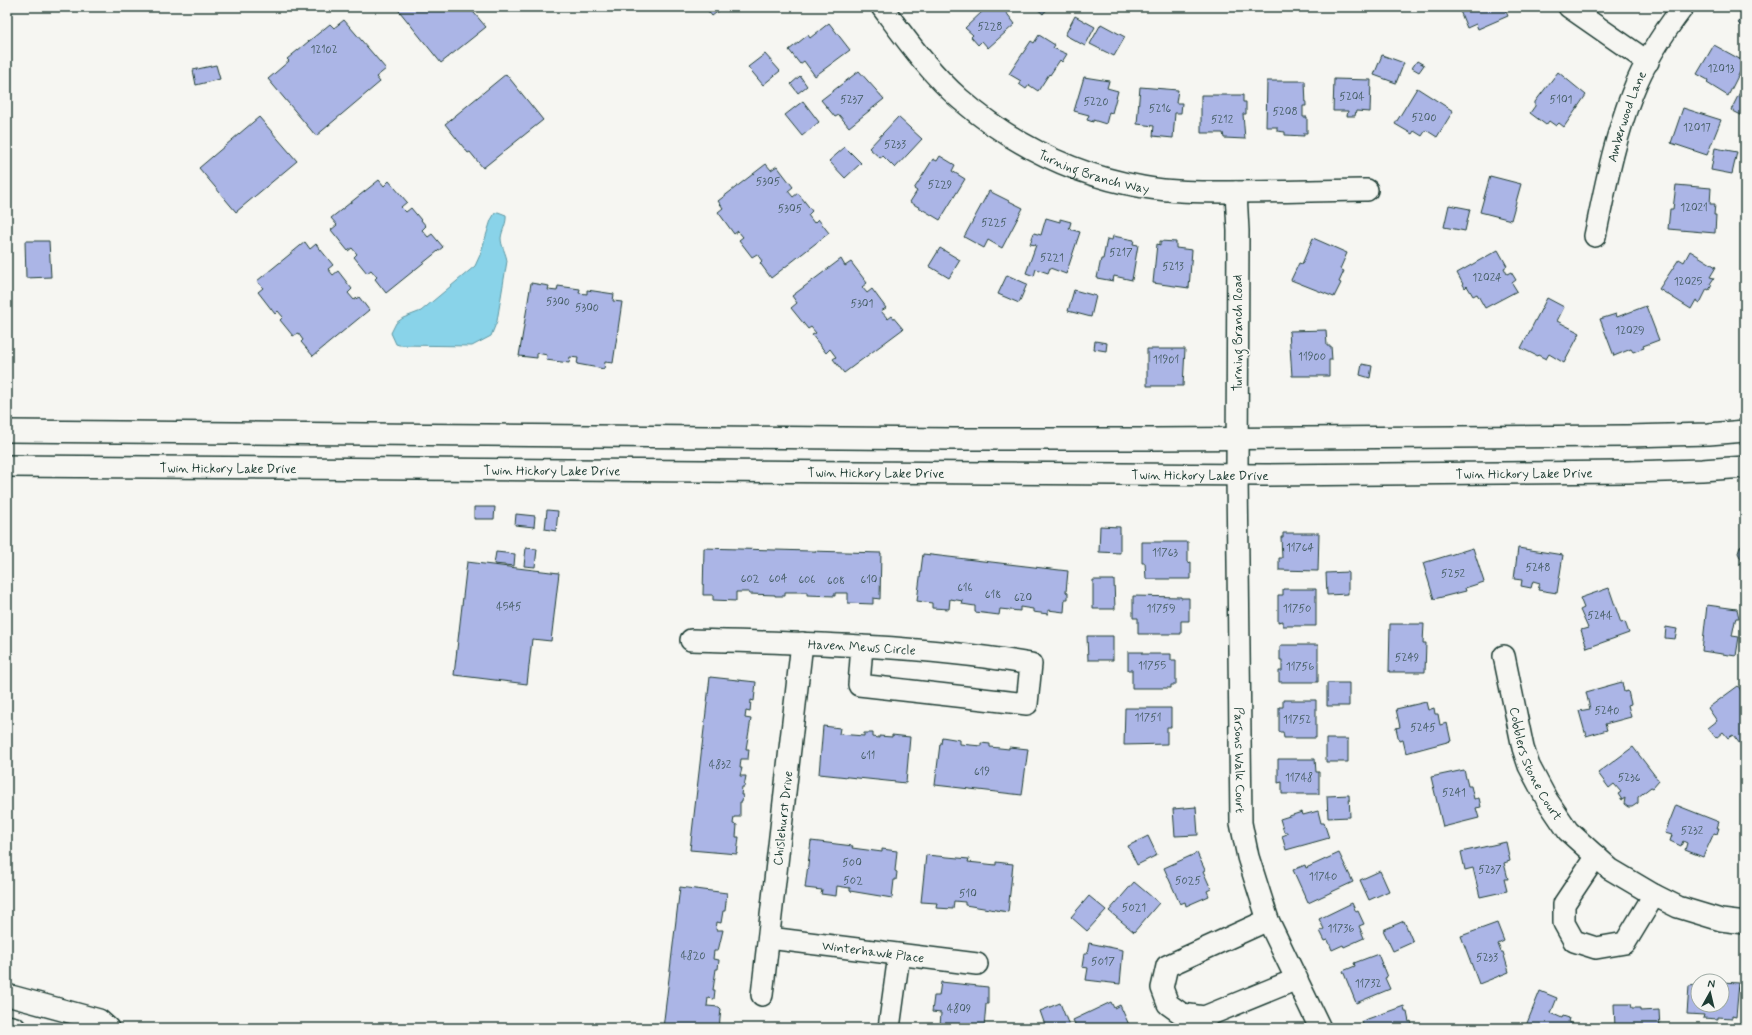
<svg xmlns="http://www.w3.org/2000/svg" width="1752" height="1035" font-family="Mynerve,sans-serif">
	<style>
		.water { fill: #89d3e9; stroke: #5f97a1 }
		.building { fill: #abb5e6; stroke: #1f3d34 }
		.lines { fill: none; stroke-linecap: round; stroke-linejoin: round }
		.minor-casing { stroke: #1f3d34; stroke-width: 24 }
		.minor { stroke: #f6f6f2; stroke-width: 21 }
		.labels { text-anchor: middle; stroke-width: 3.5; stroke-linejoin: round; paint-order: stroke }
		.number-label { font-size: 11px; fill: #425b60 }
		.street-label { font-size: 13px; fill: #1f3d34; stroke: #f6f6f2 }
	</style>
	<rect width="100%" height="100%" fill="#f6f6f2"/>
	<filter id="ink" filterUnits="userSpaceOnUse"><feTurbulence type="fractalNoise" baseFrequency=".025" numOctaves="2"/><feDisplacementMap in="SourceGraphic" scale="8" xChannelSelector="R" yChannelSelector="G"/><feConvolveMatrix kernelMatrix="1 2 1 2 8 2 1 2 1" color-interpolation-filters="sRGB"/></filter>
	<g filter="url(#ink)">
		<!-- water -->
		<path class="water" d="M 498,212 L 506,215 C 507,223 502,230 501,238 C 501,246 506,253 507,261 L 497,321 L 491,336 L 472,346 L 399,345 L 396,344 L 391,333 L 396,323 L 403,318 L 421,311 L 475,266 L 480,255 L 491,220 L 495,213 Z"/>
		<!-- building -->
		<path class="building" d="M 396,7 L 469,7 L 486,27 L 441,63 Z
			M 705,7 L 724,7 L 712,16 Z
			M 985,7 L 993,7 L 996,10 L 1002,7 L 1015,24 L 988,48 L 982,41 L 978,45 L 971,37 L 973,35 L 965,28 L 984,10 L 983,9 Z
			M 1035,7 L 1049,7 L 1043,14 Z
			M 1469,7 L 1504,7 L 1508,16 L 1478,29 L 1476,24 L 1467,28 L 1460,11 Z
			M 1745,15 L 1745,30 L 1738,23 Z
			M 1075,16 L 1095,27 L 1085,46 L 1065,35 Z
			M 344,20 L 386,69 L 376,77 L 380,82 L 316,136 L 268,79 L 289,61 L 287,59 L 330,24 L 334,28 Z
			M 829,23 L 850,50 L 815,76 L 804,61 L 800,64 L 789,50 L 808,35 L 810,38 Z
			M 1101,24 L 1125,37 L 1114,56 L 1090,44 Z
			M 1039,35 L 1055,45 L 1053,48 L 1067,54 L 1062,62 L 1060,60 L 1050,75 L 1049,74 L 1038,91 L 1029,85 L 1026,89 L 1019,84 L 1021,81 L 1009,74 L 1031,41 L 1034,43 Z
			M 1714,45 L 1745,62 L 1728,96 L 1707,83 L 1708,80 L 1697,74 Z
			M 765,54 L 780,71 L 763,85 L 748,67 Z
			M 1382,55 L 1404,63 L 1396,83 L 1374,75 Z
			M 1417,61 L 1424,65 L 1419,72 L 1412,68 Z
			M 216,65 L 220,79 L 196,85 L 193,70 Z
			M 859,71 L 884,99 L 849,127 L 839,115 L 835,117 L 821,100 Z
			M 1558,72 L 1586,95 L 1564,127 L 1559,123 L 1556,126 L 1549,121 L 1546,125 L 1530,113 L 1535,106 L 1535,102 Z
			M 506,74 L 543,120 L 483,168 L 470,152 L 468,153 L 445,124 Z
			M 800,76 L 807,86 L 798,93 L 791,84 Z
			M 1084,77 L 1109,81 L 1107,88 L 1118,91 L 1112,113 L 1109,112 L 1106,124 L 1093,120 L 1093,122 L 1087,120 L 1089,115 L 1074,111 Z
			M 1334,79 L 1371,80 L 1370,112 L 1356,111 L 1355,116 L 1347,116 L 1348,111 L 1333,111 Z
			M 1267,81 L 1305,81 L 1306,106 L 1303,106 L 1303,117 L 1307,117 L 1307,133 L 1304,133 L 1304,136 L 1285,135 L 1285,132 L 1277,131 L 1277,127 L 1266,127 Z
			M 1140,87 L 1178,90 L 1176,103 L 1182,103 L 1181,113 L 1175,113 L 1173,138 L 1153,136 L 1154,126 L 1137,124 Z
			M 1417,88 L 1453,111 L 1437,137 L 1426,130 L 1422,136 L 1414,131 L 1412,134 L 1395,124 Z
			M 1741,90 L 1745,92 L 1745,117 L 1731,110 Z
			M 1201,95 L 1243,95 L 1243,102 L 1246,102 L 1246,114 L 1243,114 L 1245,139 L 1224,138 L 1223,133 L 1201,133 Z
			M 803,101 L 819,122 L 802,136 L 785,115 Z
			M 1683,108 L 1721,120 L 1707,155 L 1671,143 Z
			M 259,117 L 297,161 L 236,212 L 199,168 Z
			M 898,117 L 922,139 L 895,168 L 883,156 L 880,158 L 869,148 Z
			M 845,147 L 861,163 L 845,178 L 829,161 Z
			M 1715,148 L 1737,152 L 1732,174 L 1711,170 Z
			M 940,156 L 955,165 L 952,171 L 965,179 L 940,220 L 910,202 L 917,191 L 914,189 L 933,159 L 937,161 Z
			M 766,164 L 771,170 L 777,166 L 793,187 L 788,191 L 793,197 L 798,193 L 812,211 L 808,215 L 814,223 L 818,219 L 829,233 L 771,278 L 760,263 L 762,261 L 757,254 L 752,257 L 739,240 L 743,237 L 738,231 L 734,234 L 718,212 L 723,208 L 718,201 Z
			M 1490,176 L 1521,184 L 1511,220 L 1480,212 Z
			M 379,180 L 384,186 L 389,181 L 407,202 L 401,207 L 406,212 L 411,208 L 426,226 L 422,230 L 428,237 L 432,234 L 443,247 L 386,293 L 375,279 L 377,277 L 371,270 L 367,273 L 354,257 L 357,254 L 352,248 L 348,251 L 331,230 L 337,225 L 331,218 Z
			M 1676,185 L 1711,188 L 1710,204 L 1715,204 L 1714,215 L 1716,215 L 1715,233 L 1668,229 L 1670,209 L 1673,209 Z
			M 989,191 L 1023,208 L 1002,248 L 988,240 L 984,248 L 964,237 Z
			M 1449,205 L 1470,209 L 1465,231 L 1444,227 Z
			M 1046,218 L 1060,222 L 1060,219 L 1071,222 L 1069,229 L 1080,232 L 1066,274 L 1050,268 L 1048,273 L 1036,269 L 1034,276 L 1026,273 L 1036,245 L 1030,244 L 1034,233 L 1041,235 Z
			M 1113,236 L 1134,240 L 1133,244 L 1138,245 L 1132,280 L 1114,276 L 1113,281 L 1097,278 L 1101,259 L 1103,259 L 1107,239 L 1112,240 Z
			M 1313,238 L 1347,253 L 1340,269 L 1344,271 L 1339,282 L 1341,283 L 1334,297 L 1291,280 L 1299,263 L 1302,264 Z
			M 25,241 L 49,241 L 51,277 L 26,278 Z
			M 1160,241 L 1176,242 L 1176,248 L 1192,250 L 1189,288 L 1153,283 L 1157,244 L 1160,245 Z
			M 305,242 L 310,249 L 316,244 L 333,265 L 328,269 L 333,275 L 338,271 L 352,289 L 348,293 L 354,300 L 359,297 L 369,310 L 313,356 L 301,342 L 303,340 L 298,333 L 293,336 L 280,320 L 283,317 L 278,311 L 275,314 L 258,292 L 263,288 L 257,281 Z
			M 940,248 L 960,260 L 949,278 L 929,266 Z
			M 1498,250 L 1507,266 L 1504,268 L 1507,274 L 1511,272 L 1516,280 L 1512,283 L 1517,291 L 1485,308 L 1477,294 L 1473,296 L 1467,286 L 1465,288 L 1457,273 Z
			M 1690,251 L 1716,267 L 1710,277 L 1714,278 L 1710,284 L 1712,285 L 1709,290 L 1707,289 L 1700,303 L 1696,300 L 1691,309 L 1659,289 L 1679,259 L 1684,262 Z
			M 841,259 L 845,266 L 851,262 L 867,283 L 862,287 L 867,293 L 872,289 L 886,308 L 881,311 L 888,319 L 892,316 L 903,329 L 844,373 L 833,359 L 836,357 L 830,349 L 826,353 L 812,335 L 816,333 L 811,327 L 808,329 L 791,308 L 797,303 L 792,296 Z
			M 1007,275 L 1027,284 L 1019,303 L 998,294 Z
			M 531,283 L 549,286 L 548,290 L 557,291 L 558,286 L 580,289 L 579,293 L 587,294 L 587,290 L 614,294 L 613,301 L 622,302 L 613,363 L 605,362 L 604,369 L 577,364 L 578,358 L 570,357 L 569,363 L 546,360 L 547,355 L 537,353 L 537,358 L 519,356 Z
			M 1074,290 L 1096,296 L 1091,317 L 1068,311 Z
			M 1547,298 L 1564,307 L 1557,321 L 1580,333 L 1564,363 L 1549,354 L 1546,359 L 1538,355 L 1537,356 L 1521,348 Z
			M 1646,306 L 1659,340 L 1643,346 L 1644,348 L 1633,352 L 1631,349 L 1614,356 L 1600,319 L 1616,314 L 1617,317 Z
			M 1326,330 L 1327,346 L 1331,346 L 1332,360 L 1329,360 L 1329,376 L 1292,376 L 1289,331 Z
			M 1095,341 L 1107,343 L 1106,351 L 1094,349 Z
			M 1147,349 L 1185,349 L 1183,386 L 1147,386 Z
			M 1362,364 L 1372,366 L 1370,378 L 1360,375 Z
			M 474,507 L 495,507 L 494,519 L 474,519 Z
			M 547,510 L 558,511 L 556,531 L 545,529 Z
			M 516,514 L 535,516 L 534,527 L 515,525 Z
			M 1100,526 L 1120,527 L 1120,553 L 1099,552 Z
			M 1283,533 L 1319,533 L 1318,571 L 1279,570 L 1279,558 L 1282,558 L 1281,537 L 1283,537 Z
			M 1142,542 L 1188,542 L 1188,563 L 1191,562 L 1191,579 L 1146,579 L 1145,563 L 1142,563 Z
			M 1745,544 L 1745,572 L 1740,563 L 1742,561 L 1738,553 L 1740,547 Z
			M 526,548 L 537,549 L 535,567 L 524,566 Z
			M 704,548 L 881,553 L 880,599 L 873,598 L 873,604 L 848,603 L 848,593 L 835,593 L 835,596 L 807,595 L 807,592 L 785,592 L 785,596 L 775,596 L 775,595 L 749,594 L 749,592 L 736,592 L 736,601 L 713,600 L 713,595 L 703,595 Z
			M 1473,548 L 1484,582 L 1465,588 L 1466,591 L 1434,599 L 1423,563 Z
			M 1518,548 L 1563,555 L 1557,593 L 1538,590 L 1540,583 L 1533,581 L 1531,588 L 1521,586 L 1522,580 L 1514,579 Z
			M 496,552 L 515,554 L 514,566 L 494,564 Z
			M 923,554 L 1068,571 L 1066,592 L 1068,593 L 1068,599 L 1065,599 L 1064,612 L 1048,610 L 1048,614 L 1033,612 L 1033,609 L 1020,607 L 1020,611 L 1000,609 L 999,615 L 975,612 L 975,606 L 962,604 L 963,601 L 950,599 L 949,609 L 932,608 L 932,603 L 917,601 Z
			M 467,562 L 559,573 L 551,641 L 532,639 L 527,684 L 454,675 Z
			M 1348,572 L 1348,594 L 1327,595 L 1326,573 Z
			M 1093,580 L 1114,580 L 1115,609 L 1093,609 Z
			M 1609,588 L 1621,623 L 1625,622 L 1629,633 L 1587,648 L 1581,630 L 1588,628 L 1580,610 L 1584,608 L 1580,598 Z
			M 1283,589 L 1316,589 L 1316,626 L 1283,626 L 1283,621 L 1278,622 L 1278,595 L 1283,595 Z
			M 1133,596 L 1181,597 L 1181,598 L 1189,598 L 1189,621 L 1181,621 L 1181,634 L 1138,634 L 1138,618 L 1133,618 Z
			M 1707,605 L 1737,609 L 1739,618 L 1736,618 L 1735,621 L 1732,636 L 1739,637 L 1736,656 L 1702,651 Z
			M 1390,624 L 1424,624 L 1423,643 L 1426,643 L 1425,672 L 1389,672 Z
			M 1666,627 L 1677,629 L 1675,639 L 1665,638 Z
			M 1087,636 L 1113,636 L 1113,660 L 1088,660 Z
			M 1282,645 L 1318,645 L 1318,682 L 1279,682 L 1279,671 L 1282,671 L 1282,660 L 1280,660 L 1280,646 Z
			M 1128,652 L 1142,652 L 1142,654 L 1171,654 L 1171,660 L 1176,660 L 1176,685 L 1171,685 L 1171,688 L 1132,688 L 1132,670 L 1128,670 Z
			M 710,677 L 756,682 L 754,701 L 751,700 L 750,712 L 746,711 L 745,718 L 751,719 L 746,749 L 749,749 L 748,759 L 741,759 L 740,768 L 742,768 L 740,776 L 746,776 L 744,787 L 742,787 L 741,795 L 743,795 L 742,802 L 740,802 L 740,817 L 734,817 L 733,824 L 737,825 L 736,837 L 739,837 L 737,854 L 690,850 Z
			M 1622,682 L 1624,692 L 1628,691 L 1631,704 L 1628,705 L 1631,717 L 1605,724 L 1607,730 L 1586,736 L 1579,711 L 1590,709 L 1586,692 Z
			M 1327,683 L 1349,683 L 1349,706 L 1327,706 Z
			M 1738,686 L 1745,696 L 1745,740 L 1740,744 L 1733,735 L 1728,738 L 1723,732 L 1716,738 L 1708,728 L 1717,721 L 1708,708 Z
			M 1283,700 L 1316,700 L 1316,738 L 1284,738 L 1283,732 L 1279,732 L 1279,707 L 1283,707 Z
			M 1426,702 L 1428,710 L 1434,708 L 1435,714 L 1438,714 L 1440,725 L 1447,723 L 1451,741 L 1406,753 L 1403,740 L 1399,741 L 1396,728 L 1400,727 L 1396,709 Z
			M 1125,708 L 1171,708 L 1171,727 L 1167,727 L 1167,744 L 1124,745 Z
			M 823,726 L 840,728 L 839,734 L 864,736 L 864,733 L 873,733 L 873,737 L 879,738 L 879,736 L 892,737 L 892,735 L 910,737 L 906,783 L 819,774 Z
			M 942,737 L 960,740 L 960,744 L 981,746 L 981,743 L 990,744 L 990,747 L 1009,749 L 1009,747 L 1028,749 L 1022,795 L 935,785 L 940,744 L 941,744 Z
			M 1326,739 L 1348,739 L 1348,762 L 1326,762 Z
			M 1633,747 L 1659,781 L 1653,788 L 1651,787 L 1638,797 L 1638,803 L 1632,807 L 1628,807 L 1624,804 L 1625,798 L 1622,800 L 1618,794 L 1621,792 L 1614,784 L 1609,788 L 1598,773 Z
			M 1278,759 L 1315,759 L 1316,772 L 1319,772 L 1319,794 L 1282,794 L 1282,782 L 1278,783 Z
			M 1464,770 L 1468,786 L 1471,786 L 1474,799 L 1479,798 L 1481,807 L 1476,808 L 1479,818 L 1443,827 L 1431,777 Z
			M 1349,795 L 1350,817 L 1328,818 L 1327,796 Z
			M 1676,805 L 1719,822 L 1717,828 L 1719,828 L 1717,834 L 1714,833 L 1703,857 L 1685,850 L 1687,843 L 1683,841 L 1681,846 L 1670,841 L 1672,835 L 1665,833 Z
			M 1196,807 L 1198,835 L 1175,836 L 1173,809 Z
			M 1318,811 L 1321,823 L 1324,823 L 1329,838 L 1286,850 L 1282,836 L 1287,834 L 1287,832 L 1284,832 L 1280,819 L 1302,812 L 1303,815 Z
			M 1148,836 L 1157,855 L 1137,865 L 1128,846 Z
			M 811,841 L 853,846 L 852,848 L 882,852 L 882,849 L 897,851 L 895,871 L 897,872 L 896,880 L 894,880 L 892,898 L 850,891 L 850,888 L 837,886 L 836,896 L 821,894 L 822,890 L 805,888 Z
			M 1506,842 L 1510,861 L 1504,863 L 1508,879 L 1504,879 L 1507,891 L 1480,897 L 1473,868 L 1465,870 L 1461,852 Z
			M 1197,853 L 1205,870 L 1203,871 L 1211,889 L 1207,891 L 1209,896 L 1186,906 L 1185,902 L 1180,904 L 1164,868 Z
			M 1339,853 L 1353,882 L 1308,903 L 1293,870 L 1305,865 L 1306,868 Z
			M 926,855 L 969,859 L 968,862 L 996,865 L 996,862 L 1013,864 L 1008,912 L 965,905 L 965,902 L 954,901 L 953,909 L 936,908 L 937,903 L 921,902 Z
			M 1380,871 L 1389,891 L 1369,900 L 1360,880 Z
			M 1134,882 L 1159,903 L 1134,932 L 1109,911 Z
			M 680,887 L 727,893 L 725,911 L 723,911 L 721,923 L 717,922 L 716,930 L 723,930 L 718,951 L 714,951 L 713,959 L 719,960 L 718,969 L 716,969 L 713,990 L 715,990 L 714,999 L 708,998 L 707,1006 L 719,1007 L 721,1009 L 719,1028 L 663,1028 Z
			M 1089,896 L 1106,910 L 1087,931 L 1071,917 Z
			M 1352,903 L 1356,912 L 1358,911 L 1364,924 L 1359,926 L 1364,938 L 1344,947 L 1343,945 L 1332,950 L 1328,940 L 1325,941 L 1320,931 L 1324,929 L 1319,919 Z
			M 1404,921 L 1413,942 L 1393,951 L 1383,930 Z
			M 1497,923 L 1504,941 L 1498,944 L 1501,952 L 1503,952 L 1509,972 L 1479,984 L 1461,936 Z
			M 1089,943 L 1123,950 L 1120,984 L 1086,980 L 1088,968 L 1082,967 L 1084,954 L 1087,954 Z
			M 1378,954 L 1387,977 L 1385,978 L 1390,989 L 1356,1003 L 1343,971 L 1355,966 L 1354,963 Z
			M 941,982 L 988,987 L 988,1004 L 986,1004 L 984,1028 L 938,1028 L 938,1025 L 940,1026 L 941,1013 L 932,1012 L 934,996 L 939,996 Z
			M 1722,982 L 1739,983 L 1736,1017 L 1732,1016 L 1732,1018 L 1718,1017 L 1718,1019 L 1703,1018 L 1704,1015 L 1687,1014 L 1689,986 L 1698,985 L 1698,1005 L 1722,1005 Z
			M 1540,991 L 1557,998 L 1551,1013 L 1562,1018 L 1563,1016 L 1569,1018 L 1568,1022 L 1580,1027 L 1580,1028 L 1525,1028 Z
			M 1111,1002 L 1114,1008 L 1120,1005 L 1130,1027 L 1127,1028 L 1077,1028 L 1073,1020 Z
			M 1060,1003 L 1070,1028 L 1046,1028 L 1040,1011 Z
			M 1614,1004 L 1631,1004 L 1632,1008 L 1640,1008 L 1640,1011 L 1659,1010 L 1660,1028 L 1615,1028 Z
			M 1404,1006 L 1405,1012 L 1407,1012 L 1409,1022 L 1411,1021 L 1413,1028 L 1364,1028 L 1362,1021 Z"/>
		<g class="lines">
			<defs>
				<g id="minor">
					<path id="s1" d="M 882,7 C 906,39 930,73 960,99 C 1013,145 1074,175 1143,187 C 1171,192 1199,192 1227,192 C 1274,192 1320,191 1367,190"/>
					<path d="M 1569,7 L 1648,62"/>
					<path id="s2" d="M 1236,192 L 1238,231 L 1237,475 L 1241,823 L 1248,857 L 1268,920 L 1320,1028"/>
					<path id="s3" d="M 1595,236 C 1605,189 1614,140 1632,94 C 1644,63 1663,33 1683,7"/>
					<path d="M 7,431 L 953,439 L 1154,439 L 1627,436 L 1709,434 L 1745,431"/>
					<path id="s4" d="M 7,466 L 1264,475 L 1628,472 L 1702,470 L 1745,467"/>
					<path id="s5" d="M 691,640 C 805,643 919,645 1031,664 L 1027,704 L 859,685 L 862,646"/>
					<path id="s6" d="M 1504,656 L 1523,748 L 1529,766 L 1547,800 L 1568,831 L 1610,869 L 1654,895 L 1678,907 L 1721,920 L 1745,923"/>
					<path d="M 1596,856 L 1564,904 L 1564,923 L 1574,941 L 1596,948 L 1625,943 L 1654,895"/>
					<path d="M 1268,920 L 1167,966 L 1162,988 L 1168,1004 L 1182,1014 L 1204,1017 L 1297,979"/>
					<path id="s7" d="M 769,938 L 977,964"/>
					<path d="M 7,995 L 99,1020 L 108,1028"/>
					<path id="s8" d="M 762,995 L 802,643"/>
					<path d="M 7,1026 L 15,1028"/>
					<path d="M 889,1028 L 899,955"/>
				</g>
			</defs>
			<!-- minor casing -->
			<use href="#minor" class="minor-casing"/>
			<!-- minor -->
			<use href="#minor" class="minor"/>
		</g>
	</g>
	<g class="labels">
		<!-- number labels -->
		<g class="number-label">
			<text x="990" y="30">5228</text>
			<text x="324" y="53">12102</text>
			<text x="1721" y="72">12013</text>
			<text x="1352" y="100">5204</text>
			<text x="852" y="103">5237</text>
			<text x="1561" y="103">5101</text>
			<text x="1096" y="105">5220</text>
			<text x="1160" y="112">5216</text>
			<text x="1285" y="115">5208</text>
			<text x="1424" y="121">5200</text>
			<text x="1222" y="123">5212</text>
			<text x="1697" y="131">12017</text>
			<text x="895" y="148">5233</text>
			<text x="768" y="185">5305</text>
			<text x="940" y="188">5229</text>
			<text x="1694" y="211">12021</text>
			<text x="790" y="212">5305</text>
			<text x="994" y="226">5225</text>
			<text x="1121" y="256">5217</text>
			<text x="1052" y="261">5221</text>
			<text x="1173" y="270">5213</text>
			<text x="1487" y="281">12024</text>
			<text x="1688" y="285">12025</text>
			<text x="558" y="305">5300</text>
			<text x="862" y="307">5301</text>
			<text x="587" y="311">5300</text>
			<text x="1630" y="334">12029</text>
			<text x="1312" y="360">11900</text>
			<text x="1166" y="363">11901</text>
			<text x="1300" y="551">11764</text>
			<text x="1165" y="556">11763</text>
			<text x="1538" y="571">5248</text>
			<text x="1453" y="577">5252</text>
			<text x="750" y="582">602</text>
			<text x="778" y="582">604</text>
			<text x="807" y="583">606</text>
			<text x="869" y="583">610</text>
			<text x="836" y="584">608</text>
			<text x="965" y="591">616</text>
			<text x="993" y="598">618</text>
			<text x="1023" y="601">620</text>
			<text x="509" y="610">4545</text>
			<text x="1161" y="612">11759</text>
			<text x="1297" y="612">11750</text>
			<text x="1600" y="619">5244</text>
			<text x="1407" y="661">5249</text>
			<text x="1152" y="669">11755</text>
			<text x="1300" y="670">11756</text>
			<text x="1607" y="714">5240</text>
			<text x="1148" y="721">11751</text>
			<text x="1297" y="723">11752</text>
			<text x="1423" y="731">5245</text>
			<text x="868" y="759">611</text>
			<text x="720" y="768">4832</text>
			<text x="982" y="775">619</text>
			<text x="1299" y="781">11748</text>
			<text x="1629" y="781">5236</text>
			<text x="1454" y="796">5241</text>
			<text x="1692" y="834">5232</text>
			<text x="852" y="866">500</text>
			<text x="1490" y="873">5237</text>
			<text x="1323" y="880">11740</text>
			<text x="853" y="884">502</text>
			<text x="1188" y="884">5025</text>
			<text x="968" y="897">510</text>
			<text x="1134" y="911">5021</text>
			<text x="1341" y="932">11736</text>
			<text x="693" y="959">4820</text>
			<text x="1487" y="961">5233</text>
			<text x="1103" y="965">5017</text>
			<text x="1368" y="987">11732</text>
			<text x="959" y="1012">4809</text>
		</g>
		<!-- street labels -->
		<g class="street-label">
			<text dy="5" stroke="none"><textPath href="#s3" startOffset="124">Amberwood Lane</textPath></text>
			<text dy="5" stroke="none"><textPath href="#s1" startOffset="275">Turning Branch Way</textPath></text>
			<text transform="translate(1237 333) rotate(-90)" y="5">Turning Branch Road</text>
			<text dy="5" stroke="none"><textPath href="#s4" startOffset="221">Twin Hickory Lake Drive</textPath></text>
			<text dy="5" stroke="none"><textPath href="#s4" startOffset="545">Twin Hickory Lake Drive</textPath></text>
			<text dy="5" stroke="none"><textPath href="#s4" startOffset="869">Twin Hickory Lake Drive</textPath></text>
			<text dy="5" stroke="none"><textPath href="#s4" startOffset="1517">Twin Hickory Lake Drive</textPath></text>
			<text dy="5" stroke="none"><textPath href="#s4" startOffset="1193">Twin Hickory Lake Drive</textPath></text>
			<text dy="5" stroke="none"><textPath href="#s5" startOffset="171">Haven Mews Circle</textPath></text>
			<text dy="5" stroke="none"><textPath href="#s2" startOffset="568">Parsons Walk Court</textPath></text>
			<text dy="5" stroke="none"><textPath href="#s6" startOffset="113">Cobblers Stone Court</textPath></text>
			<text dy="5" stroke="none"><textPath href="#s8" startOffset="178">Chislehurst Drive</textPath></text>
			<text dy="5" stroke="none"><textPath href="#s7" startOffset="105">Winterhawk Place</textPath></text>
		</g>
	</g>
	<!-- margin -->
	<rect width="1752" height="1035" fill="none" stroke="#f6f6f2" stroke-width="24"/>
	<rect x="12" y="12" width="1728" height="1011" fill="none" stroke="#1f3d34" stroke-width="1.5" filter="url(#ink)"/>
	<!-- north arrow -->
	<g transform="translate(1710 993) rotate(8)"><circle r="19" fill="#f6f6f2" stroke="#a0aca6"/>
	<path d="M0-3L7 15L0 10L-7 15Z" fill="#1f3d34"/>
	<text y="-6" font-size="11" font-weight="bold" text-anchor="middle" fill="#1f3d34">N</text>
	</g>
</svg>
